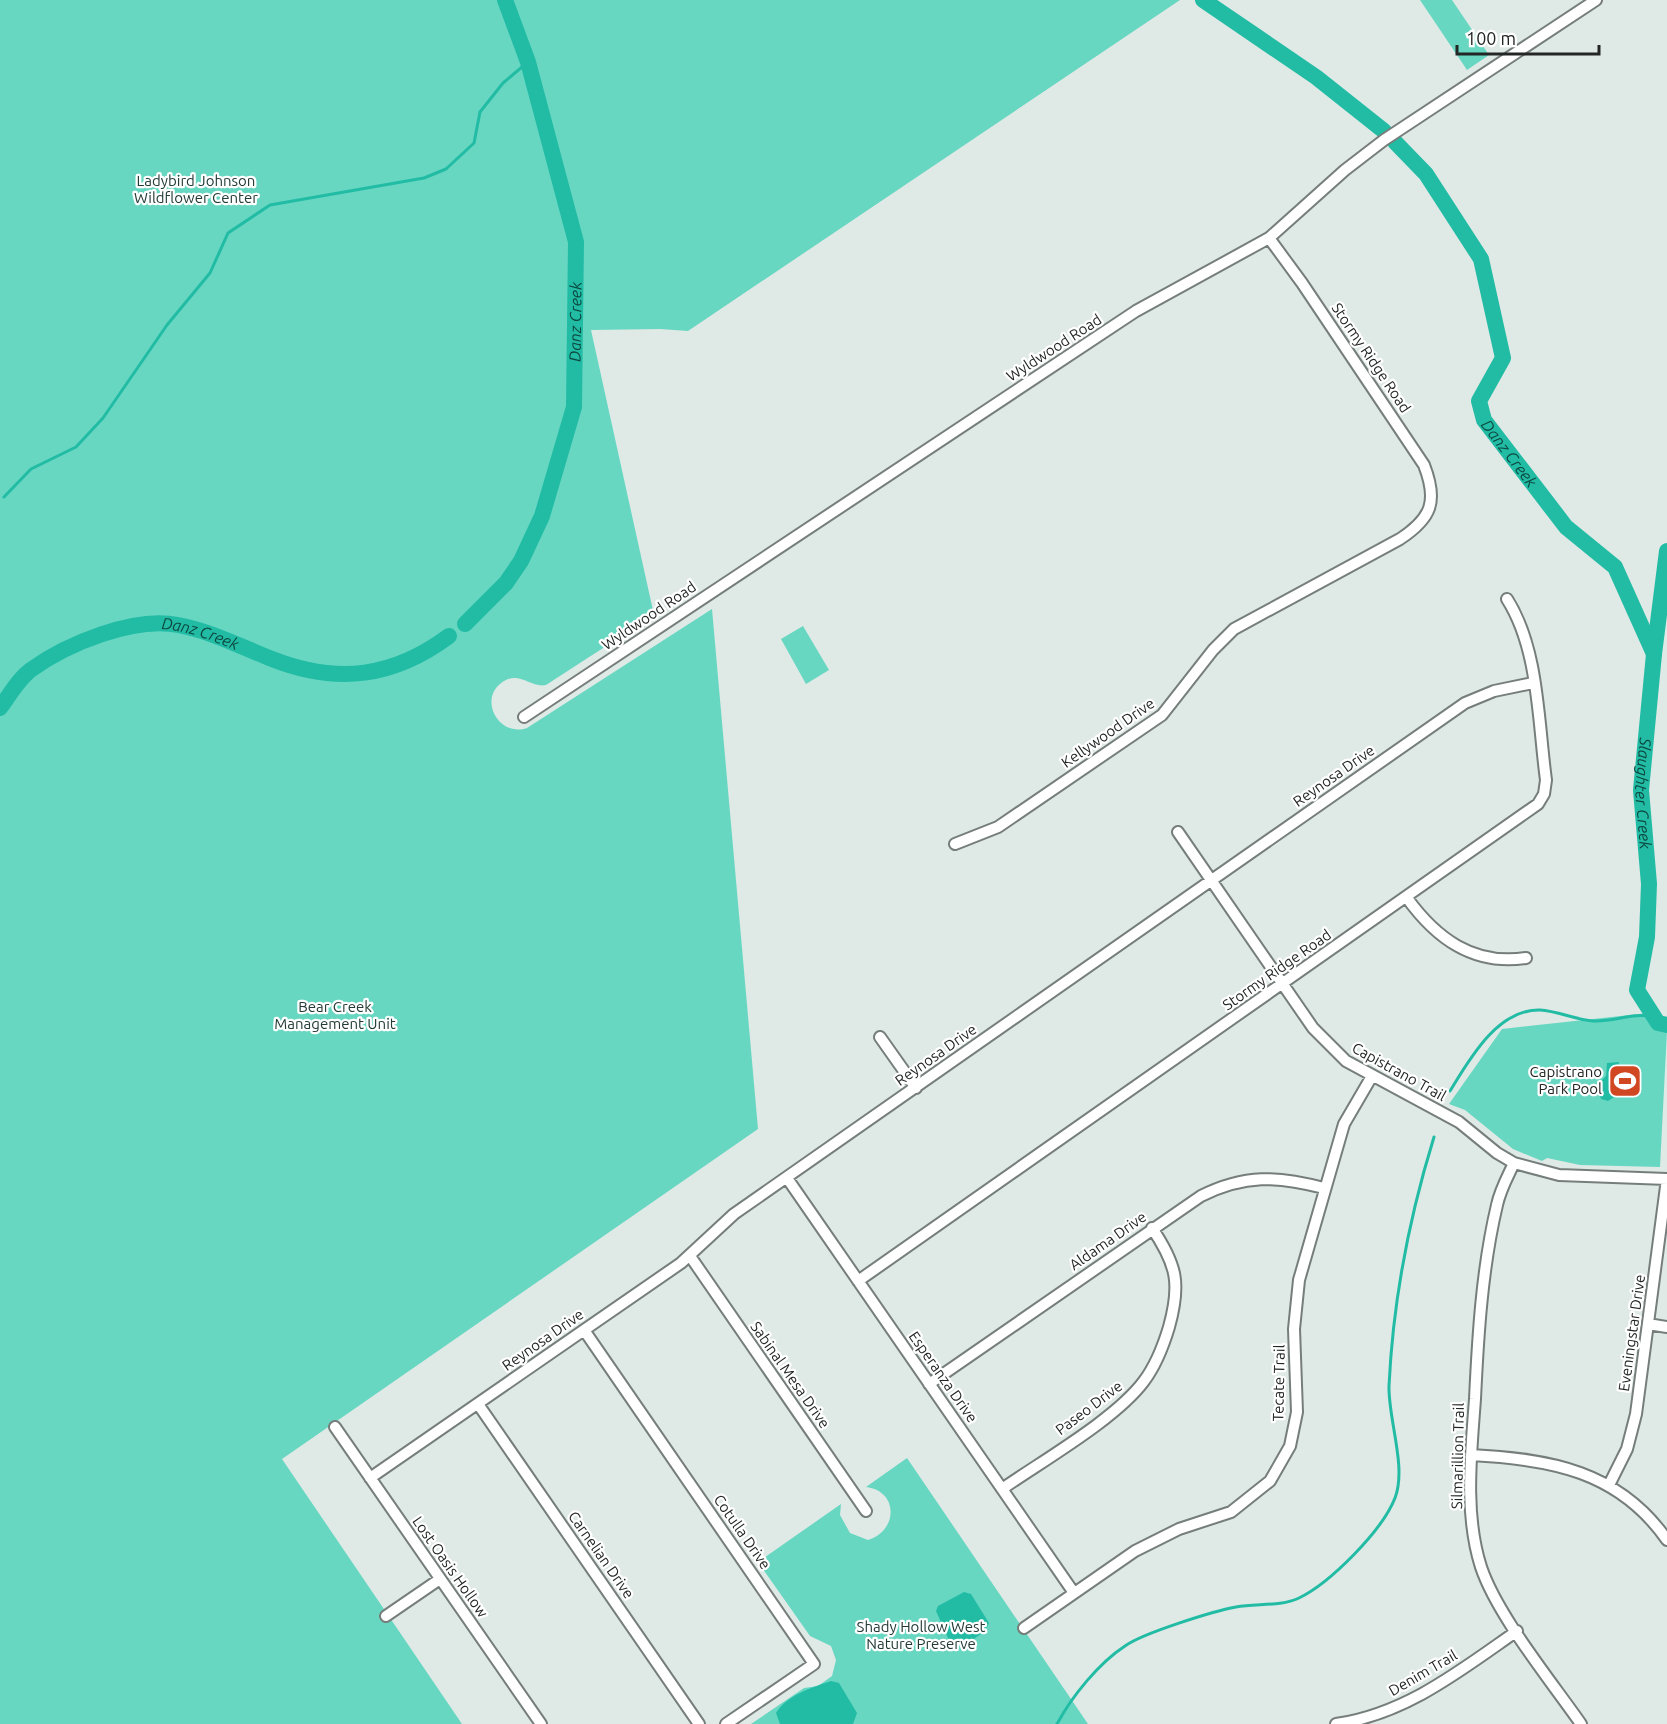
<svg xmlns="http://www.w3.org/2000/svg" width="1667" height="1724" font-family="Ubuntu,sans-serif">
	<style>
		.green { fill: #67d7c2 }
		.water { fill: #22bca5 }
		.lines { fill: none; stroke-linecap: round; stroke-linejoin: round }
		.stream { stroke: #22bca5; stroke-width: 3 }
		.river { stroke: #22bca5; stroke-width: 16 }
		.minor-casing { stroke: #767e7c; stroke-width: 14 }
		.minor { stroke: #fff; stroke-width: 10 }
		.labels { text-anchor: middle; stroke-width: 4.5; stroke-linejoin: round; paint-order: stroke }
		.park-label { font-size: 15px; fill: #233a35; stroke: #fff }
		.street-label { font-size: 15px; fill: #232625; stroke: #fff }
		.poi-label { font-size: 15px; fill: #232625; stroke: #fff; text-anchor: end }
		.water-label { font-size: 16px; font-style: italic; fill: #0c4940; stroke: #fff }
	</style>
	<rect width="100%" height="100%" fill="#dfe9e6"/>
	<!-- green -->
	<path class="green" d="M 0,0 L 1180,0 L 688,331 L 660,329 L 591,330 L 654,615 L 546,685 C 532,688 521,673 506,680 C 476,695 497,738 527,728 L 712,609 L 758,1129 L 282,1459 L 462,1724 L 0,1724 Z
		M 1420,0 L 1452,0 L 1489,55 L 1467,70 Z
		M 803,626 L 829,670 L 806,684 L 781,639 Z
		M 1648,1013 L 1667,1031 L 1660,1167 L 1580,1165 L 1547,1158 L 1542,1161 L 1513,1149 L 1465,1110 L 1449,1104 L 1502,1029 Z
		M 907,1458 L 1088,1724 L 751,1724 L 804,1688 L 818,1686 L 832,1676 L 836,1660 L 831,1646 L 810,1636 L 758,1562 L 841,1504 L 840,1515 L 850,1533 L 868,1540 C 898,1531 899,1491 866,1487 Z"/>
	<!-- water -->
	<path class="water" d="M 1619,1062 L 1616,1078 L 1609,1081 L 1611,1083 L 1631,1077 L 1636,1090 L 1629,1097 L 1619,1094 L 1608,1101 L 1601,1099 L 1596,1086 L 1606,1076 L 1607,1063 Z
		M 964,1592 L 971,1594 L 989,1623 C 985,1635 967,1644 955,1645 L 948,1638 L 936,1611 L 938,1606 Z
		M 831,1681 L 839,1683 L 857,1713 L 853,1724 L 780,1724 L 776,1713 C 786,1696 812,1687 831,1681 Z"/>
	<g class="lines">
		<!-- stream -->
		<path class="stream" d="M 4,497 L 31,469 L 76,447 L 103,418 L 167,325 L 210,273 L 228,233 L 270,205 L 424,178 L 446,169 L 474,143 L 480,112 L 503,83 L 528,62
			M 1450,1091 C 1469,1060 1497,1009 1540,1010 C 1558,1011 1576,1020 1594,1021 C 1615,1022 1633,1012 1654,1017
			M 1057,1724 C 1072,1696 1099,1663 1125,1646 C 1143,1633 1214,1611 1236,1607 C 1256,1603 1280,1607 1299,1598 C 1330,1583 1382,1531 1395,1498 C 1407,1467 1388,1419 1389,1386 C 1393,1300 1409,1218 1434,1137"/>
		<!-- river -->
		<g class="river">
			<path d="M 1203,0 L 1316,77 L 1384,131"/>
			<path id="s1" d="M 1395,142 L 1426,174 L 1481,259 L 1503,358 L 1479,401 L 1484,420 L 1566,527 L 1615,567 L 1654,654"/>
			<path id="s2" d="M 1667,551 L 1654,654 L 1641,790 L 1649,884 L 1647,937 L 1637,990 L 1658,1023 L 1667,1025"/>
			<path id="s3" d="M 465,624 L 506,583 L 521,561 L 542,516 L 574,407 L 576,242 L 528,62 L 505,0"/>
			<path id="s4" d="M 0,708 C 9,696 19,678 32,669 C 67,644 134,616 178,625 C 211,631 241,647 272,659 C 338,685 394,677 449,636"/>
		</g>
		<defs>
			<path id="minor" d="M 524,717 L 1136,311 L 1269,238 L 1345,170 L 1384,140 L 1596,0
				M 1178,832 L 1313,1028 L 1346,1061 L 1459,1122 L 1497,1153 L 1514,1163 L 1559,1175 L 1667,1179
				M 955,844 L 998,827 L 1162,715 L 1213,650 L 1234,629 L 1400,539 C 1432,518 1438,501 1424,465 L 1302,283 L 1269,238
				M 1407,898 C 1436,938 1473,966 1526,958
				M 880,1037 L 916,1088
				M 1514,1163 C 1508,1176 1500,1190 1497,1205 C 1482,1268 1478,1335 1475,1399 C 1471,1454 1464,1514 1481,1567 C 1497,1615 1551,1681 1581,1724
				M 787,1178 L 1074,1593
				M 690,1256 L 866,1511
				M 858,1281 L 1538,804 L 1544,794 L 1546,780 C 1538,722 1539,649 1507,599
				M 1648,1324 L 1667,1327
				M 584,1330 L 814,1664 L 726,1724
				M 929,1384 L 1201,1196 C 1245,1174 1277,1176 1324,1188
				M 478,1404 L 699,1724
				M 335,1427 L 541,1724
				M 1471,1455 C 1550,1459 1619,1471 1667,1540
				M 370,1478 L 681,1263 L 734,1214 L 1465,703 L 1494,691 L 1533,683
				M 1609,1485 L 1627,1449 L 1636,1414 L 1667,1179
				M 1002,1489 C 1042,1461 1116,1419 1144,1381 C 1156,1365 1163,1347 1169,1327 C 1181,1284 1177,1265 1152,1228
				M 386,1616 L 440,1579
				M 1024,1628 L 1135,1551 L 1179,1529 L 1231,1512 L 1270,1481 L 1290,1446 L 1297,1412 L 1294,1329 L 1299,1280 L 1344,1124 L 1372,1076
				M 1336,1724 C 1406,1714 1461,1670 1517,1631"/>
		</defs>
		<!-- minor casing -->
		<use href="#minor" class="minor-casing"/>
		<!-- minor -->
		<use href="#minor" class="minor"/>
	</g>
	<!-- icons -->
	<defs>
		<symbol id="stadium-square" viewBox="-11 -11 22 22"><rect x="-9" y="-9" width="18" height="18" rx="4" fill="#d04721" stroke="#fff"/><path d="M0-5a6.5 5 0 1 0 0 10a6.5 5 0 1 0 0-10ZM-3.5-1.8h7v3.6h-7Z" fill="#fff"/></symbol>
	</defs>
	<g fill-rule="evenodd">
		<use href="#stadium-square" x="1606" y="1062" width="38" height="38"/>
	</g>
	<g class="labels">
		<!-- park labels -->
		<g class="park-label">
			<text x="196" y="186">Ladybird Johnson<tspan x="196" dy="17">Wildflower Center</tspan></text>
			<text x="335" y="1012">Bear Creek<tspan x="335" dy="17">Management Unit</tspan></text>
			<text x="921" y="1632">Shady Hollow West<tspan x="921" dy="17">Nature Preserve</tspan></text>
		</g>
		<!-- street labels -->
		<g class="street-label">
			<text transform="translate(1054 348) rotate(-33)" y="5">Wyldwood Road</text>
			<text transform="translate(1371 358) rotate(56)" y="5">Stormy Ridge Road</text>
			<text transform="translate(649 616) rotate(-34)" y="5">Wyldwood Road</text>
			<text transform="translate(1108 733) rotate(-35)" y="5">Kellywood Drive</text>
			<text transform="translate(1334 776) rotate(-35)" y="5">Reynosa Drive</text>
			<text transform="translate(1277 970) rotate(-35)" y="5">Stormy Ridge Road</text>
			<text transform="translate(936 1055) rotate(-35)" y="5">Reynosa Drive</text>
			<text transform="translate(1399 1072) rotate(29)" y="5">Capistrano Trail</text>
			<text transform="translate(1108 1241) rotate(-35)" y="5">Aldama Drive</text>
			<text transform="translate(1632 1333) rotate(-82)" y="5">Eveningstar Drive</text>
			<text transform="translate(543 1340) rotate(-35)" y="5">Reynosa Drive</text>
			<text transform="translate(790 1375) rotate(55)" y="5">Sabinal Mesa Drive</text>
			<text transform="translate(943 1377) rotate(55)" y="5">Esperanza Drive</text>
			<text transform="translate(1279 1383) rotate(-89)" y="5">Tecate Trail</text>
			<text transform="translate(1089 1408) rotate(-37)" y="5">Paseo Drive</text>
			<text transform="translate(1458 1456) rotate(-89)" y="5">Silmarillion Trail</text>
			<text transform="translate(742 1532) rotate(55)" y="5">Cotulla Drive</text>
			<text transform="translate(601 1555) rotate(55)" y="5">Carnelian Drive</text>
			<text transform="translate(450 1567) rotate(55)" y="5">Lost Oasis Hollow</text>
			<text transform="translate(1423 1673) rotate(-30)" y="5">Denim Trail</text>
		</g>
		<!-- poi labels -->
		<g class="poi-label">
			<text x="1602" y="1077">Capistrano<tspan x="1602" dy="17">Park Pool</tspan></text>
		</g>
		<!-- water labels -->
		<g class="water-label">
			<text dy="6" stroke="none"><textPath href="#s3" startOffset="333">Danz Creek</textPath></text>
			<text dy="6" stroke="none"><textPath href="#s1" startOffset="358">Danz Creek</textPath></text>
			<text dy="6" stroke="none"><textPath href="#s4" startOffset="230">Danz Creek</textPath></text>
			<text dy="6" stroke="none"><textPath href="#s2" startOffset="244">Slaughter Creek</textPath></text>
		</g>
	</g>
	<!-- scale -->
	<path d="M1457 45v9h142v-9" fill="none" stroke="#232625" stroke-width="3"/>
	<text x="1466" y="45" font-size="18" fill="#232625" stroke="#ffffff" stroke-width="4.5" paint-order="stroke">100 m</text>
</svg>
